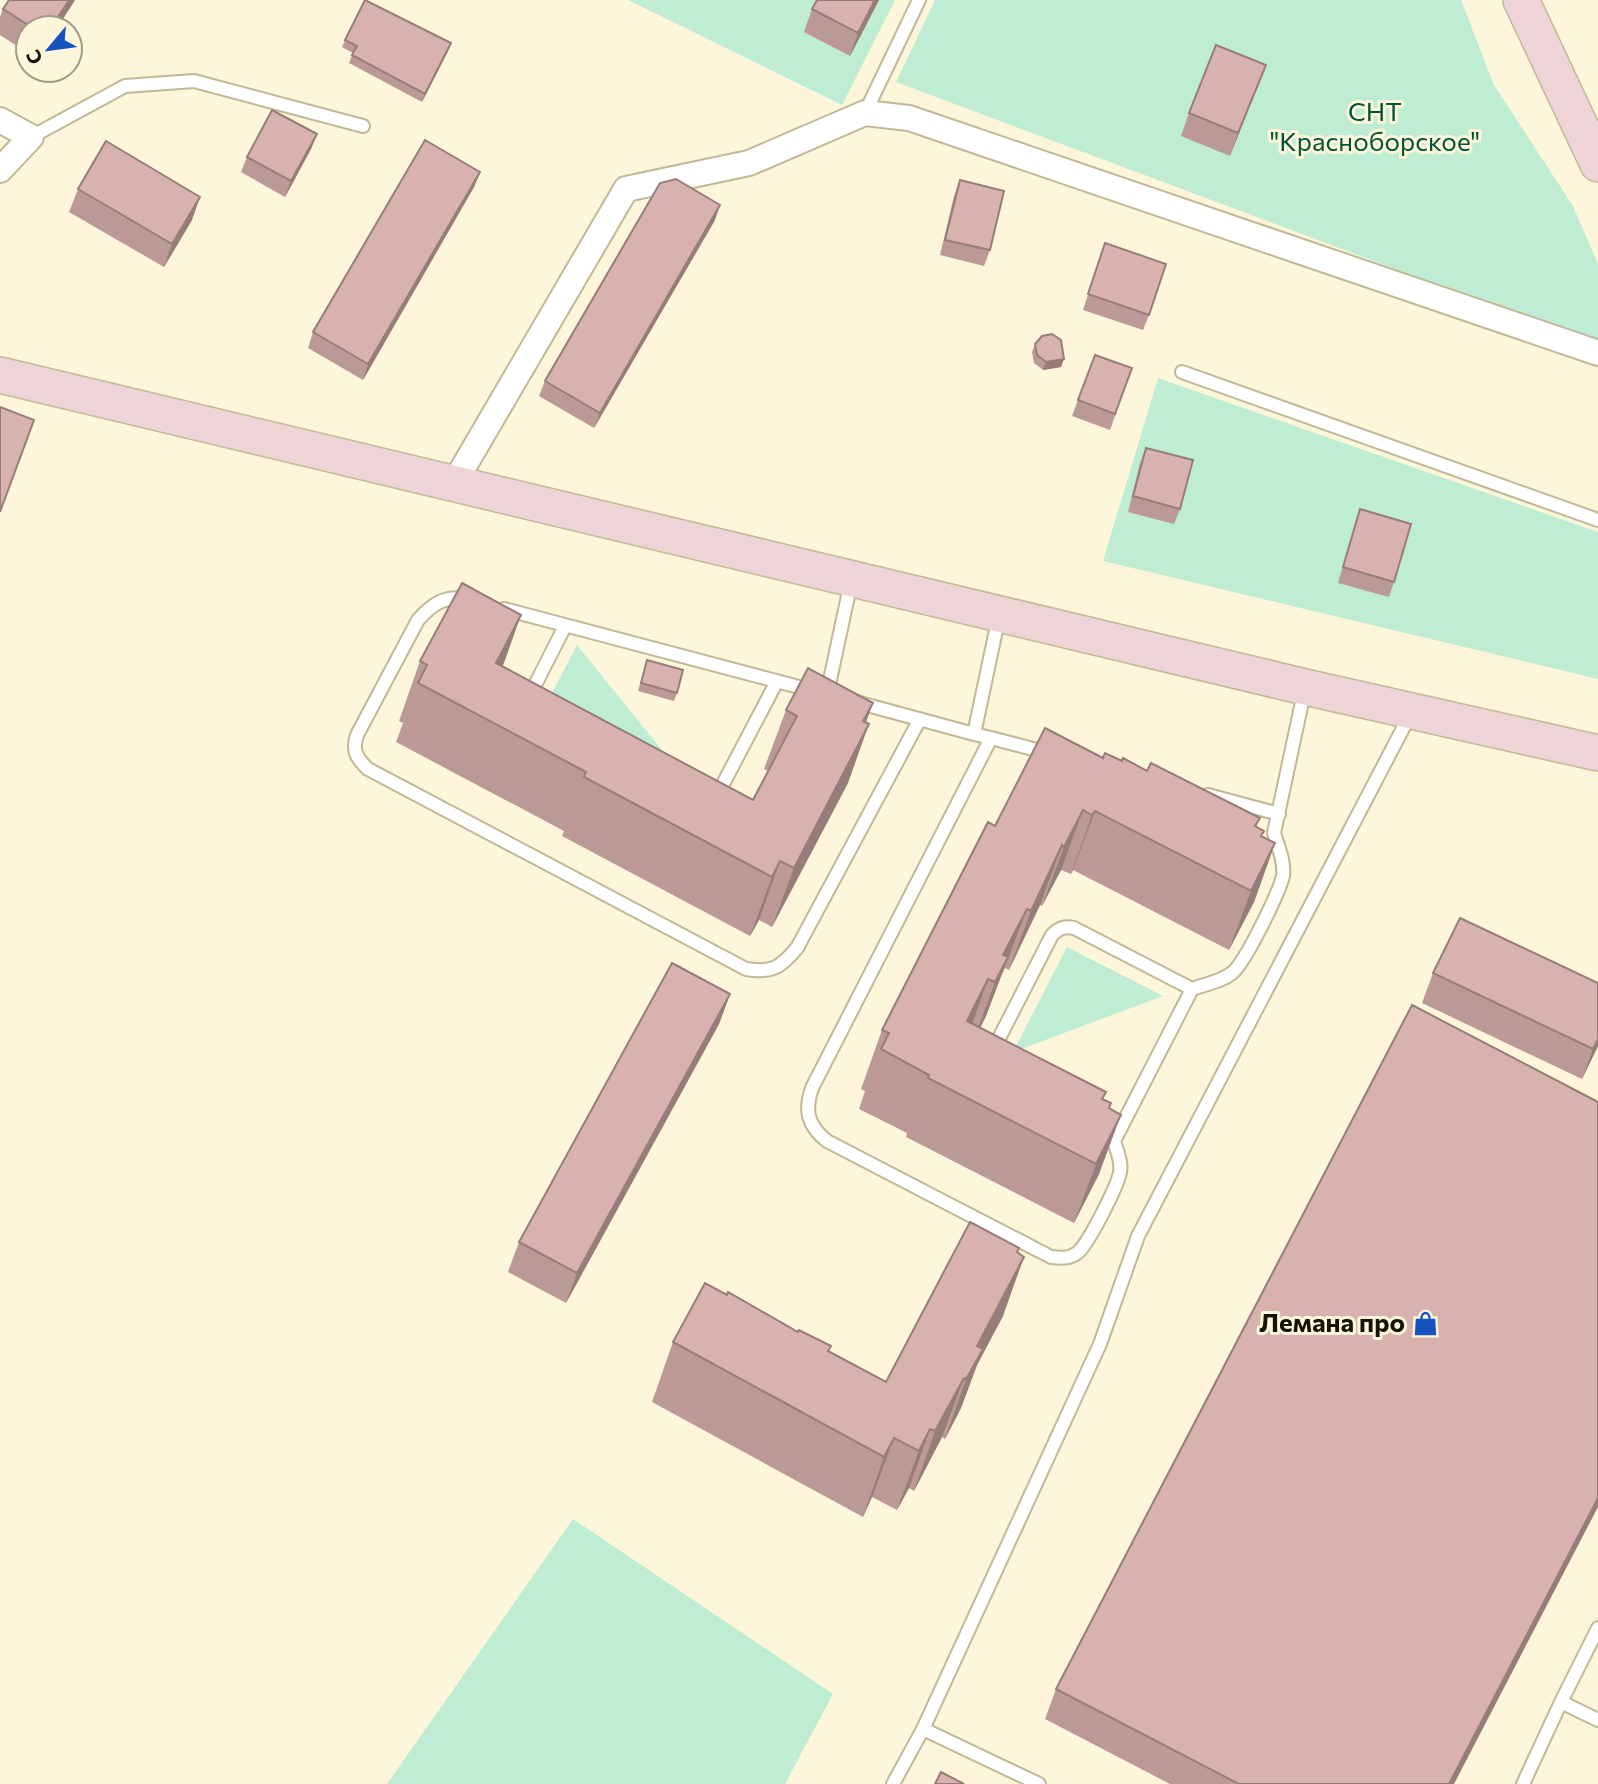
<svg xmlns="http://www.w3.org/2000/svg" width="1598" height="1784" font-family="Commissioner,sans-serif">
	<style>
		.green { fill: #beedd4 }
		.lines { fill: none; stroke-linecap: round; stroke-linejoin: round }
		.lane-casing { stroke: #c1b897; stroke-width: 16 }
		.street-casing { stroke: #c1b897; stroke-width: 28 }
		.secondary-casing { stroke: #c1b897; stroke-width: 38 }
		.lane { stroke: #fff; stroke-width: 12 }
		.street { stroke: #fff; stroke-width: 24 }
		.secondary { stroke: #eed4d6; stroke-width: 35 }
		.wall { fill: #ba9996 }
		.shaded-wall { fill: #977d7a }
		.building { fill: #d8b2ae; stroke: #977d7a; stroke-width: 2 }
		.labels { text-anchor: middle; stroke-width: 6; stroke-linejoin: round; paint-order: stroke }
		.park-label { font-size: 26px; fill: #005538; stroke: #fef6db }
		.poi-label { font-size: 26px; font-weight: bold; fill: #151206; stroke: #fef6db; text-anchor: end }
	</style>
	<rect width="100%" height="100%" fill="#fef6db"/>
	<!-- green -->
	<path class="green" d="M 628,0 L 895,0 L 842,105 Z
		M 935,0 L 1461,0 L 1494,85 L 1573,206 L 1598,264 L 1598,345 L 896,82 Z
		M 1158,378 L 1598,532 L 1598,679 L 1103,561 Z
		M 577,645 L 691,786 L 544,708 Z
		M 1067,947 L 1163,996 L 1013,1052 Z
		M 573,1519 L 833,1694 L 785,1784 L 387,1784 Z"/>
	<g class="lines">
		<defs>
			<path id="lane" d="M 865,113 L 919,0
				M 31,137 L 125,86 L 194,81 L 363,126
				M 1182,372 L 1598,520
				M 469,600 C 446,594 432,604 418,620 L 357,735 C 352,750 356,758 368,769 L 746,969 C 772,973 780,968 797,948 L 920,719
				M 504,609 L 814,691
				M 999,616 L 974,734 L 991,738 L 812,1088 C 804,1111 808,1126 827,1141 L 1051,1257 C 1060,1258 1069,1259 1077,1253 C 1087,1247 1118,1185 1120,1172 C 1122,1162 1117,1151 1114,1141 L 1192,989 C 1205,984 1221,982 1232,973 C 1245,963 1279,893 1283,876 C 1285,862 1278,846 1274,833 L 1305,688
				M 827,694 L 851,582
				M 528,699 L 565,626
				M 856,702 L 974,734
				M 991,738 L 1048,753
				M 1208,795 L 1279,814
				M 712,796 L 722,786 L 777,681
				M 993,1050 L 1052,935 C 1059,928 1064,926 1074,928 L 1192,989
				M 1561,1702 L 1598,1628
				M 923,1729 L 1100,1344 L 1138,1236 L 1411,713
				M 893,1784 L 923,1729 L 1039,1784
				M 1523,1784 L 1561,1702 L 1598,1720"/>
			<path id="street" d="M 0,120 L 31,137 L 0,170
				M 453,485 L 626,189 L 749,163 L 865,113 L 909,118 L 1598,353"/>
			<path id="secondary" d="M 1521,0 L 1598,164
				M 0,375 L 1305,687 L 1598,753"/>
		</defs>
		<!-- lane casing -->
		<use href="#lane" class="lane-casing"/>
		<!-- street casing -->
		<use href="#street" class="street-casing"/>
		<!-- secondary casing -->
		<use href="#secondary" class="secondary-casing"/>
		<!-- lane -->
		<use href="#lane" class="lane"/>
		<!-- street -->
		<use href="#street" class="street"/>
		<!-- secondary -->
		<use href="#secondary" class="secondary"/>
	</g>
	<!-- wall -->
	<path class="wall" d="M 75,0 L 57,28 L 28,28 L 28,53 L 0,35 L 0,17 L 3,9 Z
		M 879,0 L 850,56 L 804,32 L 812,9 Z
		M 345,40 L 451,43 L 448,51 L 422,102 L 349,63 L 353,53 L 342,47 Z
		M 1266,65 L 1230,156 L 1181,136 L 1189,113 Z
		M 317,134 L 311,149 L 285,197 L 241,172 L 247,157 Z
		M 480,172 L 474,187 L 363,380 L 308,348 L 313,332 Z
		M 960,180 L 990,250 L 984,266 L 940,255 L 954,196 Z
		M 78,189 L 192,220 L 164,267 L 69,212 Z
		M 715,220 L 594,428 L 539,396 L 545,381 Z
		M 1105,243 L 1149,315 L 1143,330 L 1083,310 Z
		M 1035,344 L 1064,359 L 1061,367 L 1043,370 L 1034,363 L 1032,352 Z
		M 1095,355 L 1132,368 L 1110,430 L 1072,416 Z
		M 1146,448 L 1180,509 L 1174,524 L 1128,512 L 1140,463 Z
		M 1360,509 L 1394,582 L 1389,597 L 1338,583 L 1355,524 Z
		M 647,660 L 677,693 L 674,701 L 638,691 Z
		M 420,661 L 502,667 L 753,800 L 768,771 L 764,769 L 786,710 L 873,703 L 866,722 L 848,783 L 772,927 L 759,920 L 750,936 L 562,836 L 564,831 L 396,742 L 403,723 L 399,721 Z
		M 1103,758 L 1122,761 L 1147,771 L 1260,818 L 1256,827 L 1262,836 L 1275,843 L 1254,902 L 1229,950 L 1073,870 L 1071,874 L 1061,870 L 1042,906 L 1040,905 L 1009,970 L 1005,968 L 999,979 L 986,1016 L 980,1028 L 1106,1092 L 1103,1099 L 1111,1103 L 1109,1109 L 1099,1174 L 1074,1223 L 906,1137 L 907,1133 L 859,1109 L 865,1091 L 861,1089 L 882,1030 L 995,826 Z
		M 1433,973 L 1598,1046 L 1582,1079 L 1422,1003 Z
		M 730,994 L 719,1024 L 566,1303 L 508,1272 L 519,1242 Z
		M 1019,1248 L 1003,1316 L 977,1365 L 961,1408 L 945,1439 L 942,1437 L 914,1491 L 909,1488 L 897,1510 L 872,1497 L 863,1517 L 652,1402 L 673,1342 L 798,1332 L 831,1346 L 829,1352 L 886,1382 Z
		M 1056,1689 L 1454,1784 L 1170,1784 L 1045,1719 Z"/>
	<!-- shaded-wall -->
	<path class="shaded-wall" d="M 69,0 L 75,0 L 57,28 L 51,28 Z
		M 875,0 L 879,0 L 850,56 L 858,33 Z
		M 451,43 L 448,51 L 422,102 L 425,94 Z
		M 1266,65 L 1257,87 L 1230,156 L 1238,133 Z
		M 317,134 L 311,149 L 285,197 L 291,181 Z
		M 480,172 L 474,187 L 363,380 L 368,364 Z
		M 200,197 L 192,220 L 164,267 L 172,244 Z
		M 720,205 L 715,220 L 594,428 L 600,413 Z
		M 1064,359 L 1061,367 L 1043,370 L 1046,362 Z
		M 521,615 L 500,674 L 496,663 Z
		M 873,703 L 855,751 L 869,724 L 848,783 L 772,927 L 794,868 Z
		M 1083,810 L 1061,870 L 1042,906 L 1064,847 Z
		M 1095,811 L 1073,870 L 1071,874 L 1092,815 Z
		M 1275,843 L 1254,902 L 1229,950 L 1251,891 Z
		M 1062,845 L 1040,905 L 1009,970 L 1031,911 Z
		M 780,861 L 759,920 L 750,936 L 772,877 Z
		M 1027,909 L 986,1016 L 973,1042 L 995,982 L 1003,955 Z
		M 988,979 L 967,1039 L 967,1021 Z
		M 730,994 L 719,1024 L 566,1303 L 577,1273 Z
		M 1598,1039 L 1598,1046 L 1582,1079 L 1593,1049 Z
		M 1121,1115 L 1099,1174 L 1074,1223 L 1096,1164 Z
		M 1024,1257 L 1003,1316 L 977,1365 L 961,1408 L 945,1439 L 966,1379 L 977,1346 Z
		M 964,1378 L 942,1437 L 914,1491 L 935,1431 Z
		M 930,1429 L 909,1488 L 897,1510 L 919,1451 Z
		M 894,1438 L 872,1497 L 863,1517 L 884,1457 Z
		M 1598,1498 L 1598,1507 L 1454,1784 L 1449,1784 Z"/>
	<!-- building -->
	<path class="building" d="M 9,0 L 69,0 L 51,28 L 33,28 L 3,9 Z
		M 365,0 L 451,43 L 425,94 L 352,55 L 357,46 L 345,40 Z
		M 817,0 L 875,0 L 858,33 L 812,9 Z
		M 1216,45 L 1266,65 L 1238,133 L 1189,113 Z
		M 272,110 L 317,134 L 291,181 L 247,157 Z
		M 425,140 L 480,172 L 368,364 L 313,332 Z
		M 106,141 L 200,197 L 172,244 L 78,189 Z
		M 676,179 L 720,205 L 600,413 L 545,381 L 660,183 Z
		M 960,180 L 1004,191 L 990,250 L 945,240 Z
		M 1105,243 L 1166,264 L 1149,315 L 1088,294 Z
		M 1052,334 L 1061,340 L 1064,359 L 1046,362 L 1037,355 L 1035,344 L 1042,336 Z
		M 1095,355 L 1132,368 L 1115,414 L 1078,400 Z
		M 0,407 L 34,420 L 0,512 Z
		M 1146,448 L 1193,460 L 1180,509 L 1133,496 Z
		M 1360,509 L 1411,524 L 1394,582 L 1343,567 Z
		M 462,583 L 521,615 L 496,663 L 753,800 L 797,716 L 786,710 L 808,668 L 873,703 L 863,721 L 869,724 L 794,868 L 780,861 L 772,877 L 584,777 L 586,772 L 418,683 L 427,665 L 420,661 Z
		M 647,660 L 683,670 L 677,693 L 641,683 Z
		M 1045,728 L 1103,758 L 1105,753 L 1122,761 L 1123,758 L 1147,771 L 1151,763 L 1260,818 L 1255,826 L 1264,831 L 1261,836 L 1275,843 L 1251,891 L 1095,811 L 1092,815 L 1083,810 L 1064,847 L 1062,845 L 1031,911 L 1027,909 L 1003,955 L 1008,957 L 995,982 L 988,979 L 967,1021 L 1106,1092 L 1102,1099 L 1111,1103 L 1109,1108 L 1121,1115 L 1096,1164 L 928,1078 L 929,1075 L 881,1049 L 889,1033 L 882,1030 L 988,822 L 995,826 Z
		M 1460,918 L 1598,983 L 1598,1039 L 1593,1049 L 1433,973 Z
		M 672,963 L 730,994 L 577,1273 L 519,1242 Z
		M 1412,1005 L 1598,1102 L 1598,1498 L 1449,1784 L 1239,1784 L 1056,1689 Z
		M 970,1222 L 1019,1248 L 1017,1252 L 1024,1257 L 977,1346 L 983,1349 L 966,1379 L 964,1378 L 935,1431 L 930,1429 L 919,1451 L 894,1438 L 884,1457 L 673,1342 L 705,1283 L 727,1295 L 728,1292 L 798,1332 L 799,1330 L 831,1346 L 828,1351 L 886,1382 Z
		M 941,1772 L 964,1784 L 935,1784 Z"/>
	<!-- icons -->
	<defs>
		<symbol id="shop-bare" viewBox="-9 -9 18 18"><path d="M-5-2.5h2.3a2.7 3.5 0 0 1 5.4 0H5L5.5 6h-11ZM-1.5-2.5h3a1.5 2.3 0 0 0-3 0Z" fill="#1753bf" stroke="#fef6db" stroke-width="2.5" paint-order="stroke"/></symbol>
	</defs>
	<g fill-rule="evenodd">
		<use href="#shop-bare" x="1408" y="1306" width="35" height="35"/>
	</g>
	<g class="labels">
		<!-- park labels -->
		<g class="park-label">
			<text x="1375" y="121">СНТ<tspan x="1375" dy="30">"Красноборское"</tspan></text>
		</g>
		<!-- poi labels -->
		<g class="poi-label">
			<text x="1405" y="1332">Лемана про</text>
		</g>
	</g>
	<!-- north arrow -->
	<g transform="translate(49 49) rotate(241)"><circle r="33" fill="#fef6db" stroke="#a19b86" stroke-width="2"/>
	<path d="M0-5L12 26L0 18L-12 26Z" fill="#1753bf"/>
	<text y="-10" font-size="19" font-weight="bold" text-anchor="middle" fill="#151206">С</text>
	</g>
</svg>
